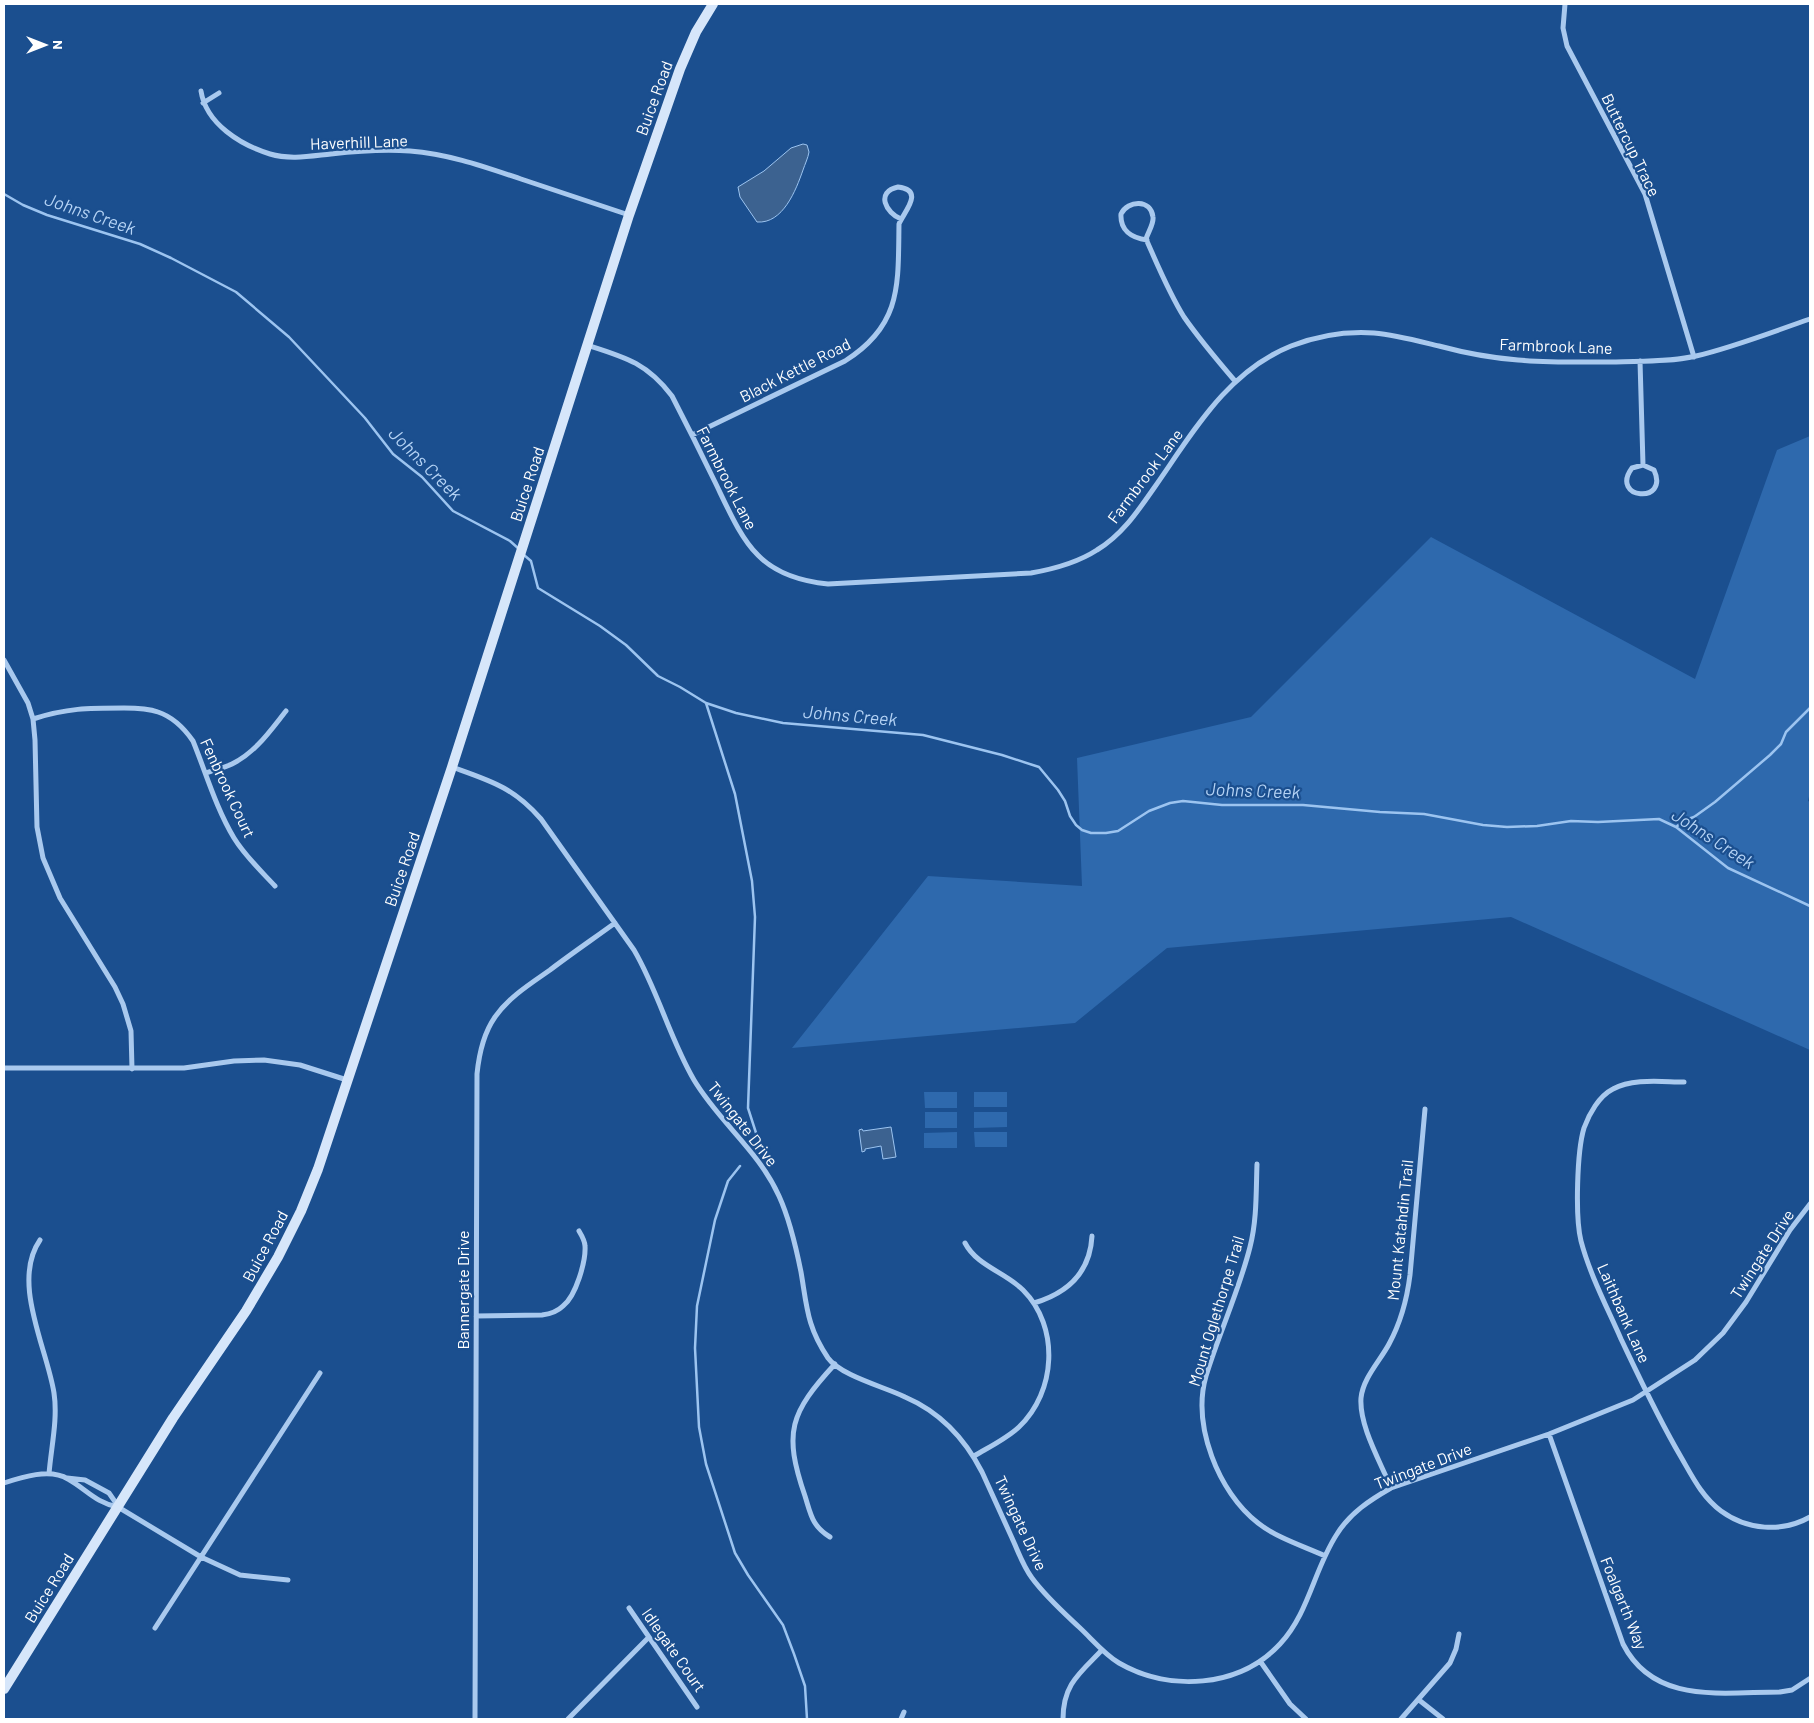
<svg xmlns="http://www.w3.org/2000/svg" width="1814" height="1723" font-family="Barlow,sans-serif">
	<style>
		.green { fill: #2e69ad }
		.water { fill: #3c6290; stroke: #9cc4f0 }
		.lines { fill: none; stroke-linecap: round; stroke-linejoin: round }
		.stream { stroke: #9cc4f0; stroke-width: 2.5 }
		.street { stroke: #a9c9ee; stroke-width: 5 }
		.secondary { stroke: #d6e6fa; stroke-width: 10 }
		.labels { text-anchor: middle; stroke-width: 4.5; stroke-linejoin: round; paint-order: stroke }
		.street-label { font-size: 16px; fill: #fff; stroke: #1b4f8f }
		.water-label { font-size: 18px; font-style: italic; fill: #b5d3f5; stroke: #1b4f8f }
	</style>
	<rect width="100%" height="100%" fill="#1b4f8f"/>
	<!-- green -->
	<path class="green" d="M 1810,436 L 1810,792 L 1808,801 L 1810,802 L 1810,1050 L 1511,917 L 1167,948 L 1075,1023 L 792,1048 L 928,876 L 1082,886 L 1077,758 L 1251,717 L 1431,537 L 1695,679 L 1777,450 Z
		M 924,1092 L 957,1092 L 957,1108 L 925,1108 Z
		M 974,1092 L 1007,1092 L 1007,1107 L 974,1107 Z
		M 925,1112 L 957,1112 L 957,1128 L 925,1128 Z
		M 974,1112 L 1007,1112 L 1007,1127 L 974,1128 Z
		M 957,1132 L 957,1148 L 924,1148 L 924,1133 Z
		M 974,1132 L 1007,1132 L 1007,1147 L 975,1147 Z"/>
	<!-- water -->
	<path class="water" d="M 803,144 L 807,145 L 809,152 C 808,158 805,164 803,170 C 796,190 783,224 757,222 L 740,197 L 738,187 L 764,171 L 791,148 Z
		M 891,1127 L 896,1157 L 883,1159 L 881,1146 L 865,1149 L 865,1151 L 862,1152 L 859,1130 L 862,1129 L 863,1131 Z"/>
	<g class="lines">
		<!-- stream -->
		<path class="stream" d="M 4,194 L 23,205 L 47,215 L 140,244 L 171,258 L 236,292 L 289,337 L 365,418 L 393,454 L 422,477 L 453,511 L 510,541 L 519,549
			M 524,555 L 531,561 L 538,588 L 600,626 L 626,645 L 658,676 L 680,687 L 706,703 L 736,713 L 783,723 L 923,735 L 1002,755 L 1039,767 L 1058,790 L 1065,801 L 1070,816 L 1076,825 L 1082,830 L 1091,833 L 1106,833 L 1118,831 L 1149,811 L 1170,803 L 1183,801 L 1222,805 L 1303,805 L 1380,812 L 1424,814 L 1483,825 L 1507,827 L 1537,826 L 1571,821 L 1598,822 L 1659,819 L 1676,827 L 1728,868 L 1810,906
			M 706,703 L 735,794 L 752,881 L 755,917 L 748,1108 L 757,1136
			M 1676,827 L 1685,820 L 1694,817 L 1715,802 L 1770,755 L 1781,744 L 1786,732 L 1810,708
			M 740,1166 L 728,1181 L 715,1220 L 697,1306 L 695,1348 L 699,1427 L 706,1464 L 735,1553 L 748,1575 L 783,1625 L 794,1654 L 805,1686 L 807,1719"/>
		<!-- street -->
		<path class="street" d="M 1565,4 L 1563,28 L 1567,46 L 1645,194 L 1694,357
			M 201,91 C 206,124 241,145 270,154 C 290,160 311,156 331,154 C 357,151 384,149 410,151 C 449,154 485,167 521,179 C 557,191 593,203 629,215
			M 203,103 L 219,93
			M 1147,240 C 1131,238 1120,230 1121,214 C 1128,200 1151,199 1153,217 C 1154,224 1148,232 1146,239 C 1158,266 1169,293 1184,317 C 1200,340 1217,360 1235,381
			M 587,345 C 625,357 647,363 672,396 C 687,425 701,453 715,482 C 743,540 756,577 828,584 L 1031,573 C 1054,569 1077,563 1097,550 C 1122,535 1138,511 1154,488 C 1192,434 1226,372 1291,346 C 1317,336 1346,331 1374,333 C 1396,335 1418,341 1439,346 C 1465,353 1492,358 1518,360 C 1551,363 1583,362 1616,362 C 1642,361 1670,362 1696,356 C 1734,347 1772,332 1810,319
			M 1640,361 L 1643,465 L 1654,470 C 1670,505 1609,499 1632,468 L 1643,465
			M 692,435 L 845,361 C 902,325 898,285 899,224 C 903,213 926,190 898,187 C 875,192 886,213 901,219
			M 4,660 L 28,703 L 33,719 L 35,740 L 37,827 L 43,858 L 60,898 L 115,987 L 123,1004 L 131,1031 L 132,1069
			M 33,719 C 67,708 88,708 124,708 C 135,708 147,708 158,712 C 173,717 184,728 193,741 C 206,773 216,808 234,838 C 245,856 261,871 275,886
			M 452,767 C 491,781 513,787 541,819 L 634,950 C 658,991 670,1039 694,1080 C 719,1122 759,1151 779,1196 C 790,1220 796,1247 801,1272 C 807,1307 807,1327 828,1358 C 841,1376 885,1387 905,1397 C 940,1412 965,1439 982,1472 C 992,1494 1002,1516 1012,1538 C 1018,1551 1023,1566 1032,1578 C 1046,1597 1063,1612 1079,1627 C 1092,1639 1104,1654 1119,1663 C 1169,1692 1239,1688 1280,1644 C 1309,1613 1314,1569 1337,1534 C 1350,1513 1370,1500 1391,1488 L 1549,1434 L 1633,1400 L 1695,1360 L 1723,1333 L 1746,1302 L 1790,1230 L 1810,1204
			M 206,773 C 214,770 224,768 232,764 C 256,752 270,731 286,711
			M 4,1068 L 184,1068 L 234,1061 L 264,1060 L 300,1065 L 347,1080
			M 1684,1082 C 1662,1082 1633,1078 1613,1089 C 1599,1096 1589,1114 1584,1128 C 1577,1151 1575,1217 1581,1241 C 1590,1275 1607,1307 1621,1339 C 1640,1379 1658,1418 1681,1457 C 1692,1476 1702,1497 1721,1511 C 1747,1530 1782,1533 1810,1517
			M 1257,1164 C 1256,1191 1257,1220 1250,1247 C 1239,1291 1219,1333 1206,1376 C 1192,1425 1218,1492 1258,1523 C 1277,1538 1303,1546 1325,1556
			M 40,1240 C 11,1282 47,1348 54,1393 C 58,1419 51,1448 49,1474
			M 965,1243 C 977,1266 1005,1272 1023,1290 C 1060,1327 1056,1392 1019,1427 C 1006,1439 989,1447 974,1456
			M 1034,1303 C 1068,1293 1090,1273 1092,1236
			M 476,1316 L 542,1315 C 550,1314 557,1312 563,1306 C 576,1296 586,1261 585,1246 C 585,1241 582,1236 579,1231
			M 1549,1434 L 1623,1644 C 1654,1705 1722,1692 1780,1692 L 1792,1690 L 1809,1679
			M 67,1478 L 85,1480 L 109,1493 L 118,1506
			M 4,1483 C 22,1477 50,1468 68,1479 C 86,1489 96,1503 118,1507 L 201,1557 L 240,1575 L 288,1580
			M 1391,1488 C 1381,1463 1359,1426 1361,1398 C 1363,1378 1380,1361 1389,1344 C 1401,1322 1407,1299 1410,1275 L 1425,1109
			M 830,1537 C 812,1526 811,1515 805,1496 C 783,1432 790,1413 835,1364
			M 629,1608 L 697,1707
			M 155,1628 L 320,1373
			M 1260,1661 L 1290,1704 L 1306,1719
			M 1419,1700 L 1443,1719
			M 475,1719 L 477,1074 C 479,1054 483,1034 495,1017 C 509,997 530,984 550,970 C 571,954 593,939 615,923
			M 568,1719 L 649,1637
			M 901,1719 L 904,1712
			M 1063,1719 C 1063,1684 1080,1673 1102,1650
			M 1401,1719 L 1450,1663 L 1456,1649 L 1459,1634"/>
		<!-- secondary -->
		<path class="secondary" d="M 4,1689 L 173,1418 L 246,1311 L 278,1257 L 301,1211 L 318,1169 L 452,767 L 629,215 L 680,69 L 696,32 L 713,4"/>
	</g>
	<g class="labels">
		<!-- street labels -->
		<g class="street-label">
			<text transform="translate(654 98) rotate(-70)" y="6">Buice Road</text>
			<text transform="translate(359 142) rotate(-2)" y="6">Haverhill Lane</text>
			<text transform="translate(1631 145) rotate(64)" y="6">Buttercup Trace</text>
			<text transform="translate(1556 346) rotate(2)" y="6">Farmbrook Lane</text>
			<text transform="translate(795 370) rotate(-27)" y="6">Black Kettle Road</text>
			<text transform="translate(1145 476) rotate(-53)" y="6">Farmbrook Lane</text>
			<text transform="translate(727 478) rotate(63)" y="6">Farmbrook Lane</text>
			<text transform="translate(527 484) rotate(-72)" y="6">Buice Road</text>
			<text transform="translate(228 788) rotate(65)" y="6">Fenbrook Court</text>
			<text transform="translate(402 869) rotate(-71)" y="6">Buice Road</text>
			<text transform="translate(743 1124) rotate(52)" y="6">Twingate Drive</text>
			<text transform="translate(1400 1230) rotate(-84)" y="6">Mount Katahdin Trail</text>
			<text transform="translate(265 1246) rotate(-62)" y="6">Buice Road</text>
			<text transform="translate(1762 1254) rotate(-57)" y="6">Twingate Drive</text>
			<text transform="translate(463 1290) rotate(-90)" y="6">Bannergate Drive</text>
			<text transform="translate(1216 1311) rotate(-73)" y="6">Mount Oglethorpe Trail</text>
			<text transform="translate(1624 1313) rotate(66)" y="6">Laithbank Lane</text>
			<text transform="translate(1423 1466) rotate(-21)" y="6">Twingate Drive</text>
			<text transform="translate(1021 1523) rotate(65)" y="6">Twingate Drive</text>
			<text transform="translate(49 1588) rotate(-58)" y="6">Buice Road</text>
			<text transform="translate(1624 1603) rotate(68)" y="6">Foalgarth Way</text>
			<text transform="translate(674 1650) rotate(55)" y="6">Idlegate Court</text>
		</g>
		<!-- water labels -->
		<g class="water-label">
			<text transform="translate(90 214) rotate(19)" y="6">Johns Creek</text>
			<text transform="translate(425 464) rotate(45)" y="6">Johns Creek</text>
			<text transform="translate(850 716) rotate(5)" y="6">Johns Creek</text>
			<text transform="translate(1253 791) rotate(2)" y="6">Johns Creek</text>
			<text transform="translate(1713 839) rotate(33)" y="6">Johns Creek</text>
		</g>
	</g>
	<!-- border -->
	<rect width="1814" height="1723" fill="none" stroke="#ffffff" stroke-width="10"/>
	<!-- north arrow -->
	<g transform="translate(45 45) rotate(90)" stroke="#1b4f8f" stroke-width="4" paint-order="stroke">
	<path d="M0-4L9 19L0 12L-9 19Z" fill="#ffffff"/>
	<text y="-8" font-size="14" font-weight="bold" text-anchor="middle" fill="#ffffff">N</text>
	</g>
</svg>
